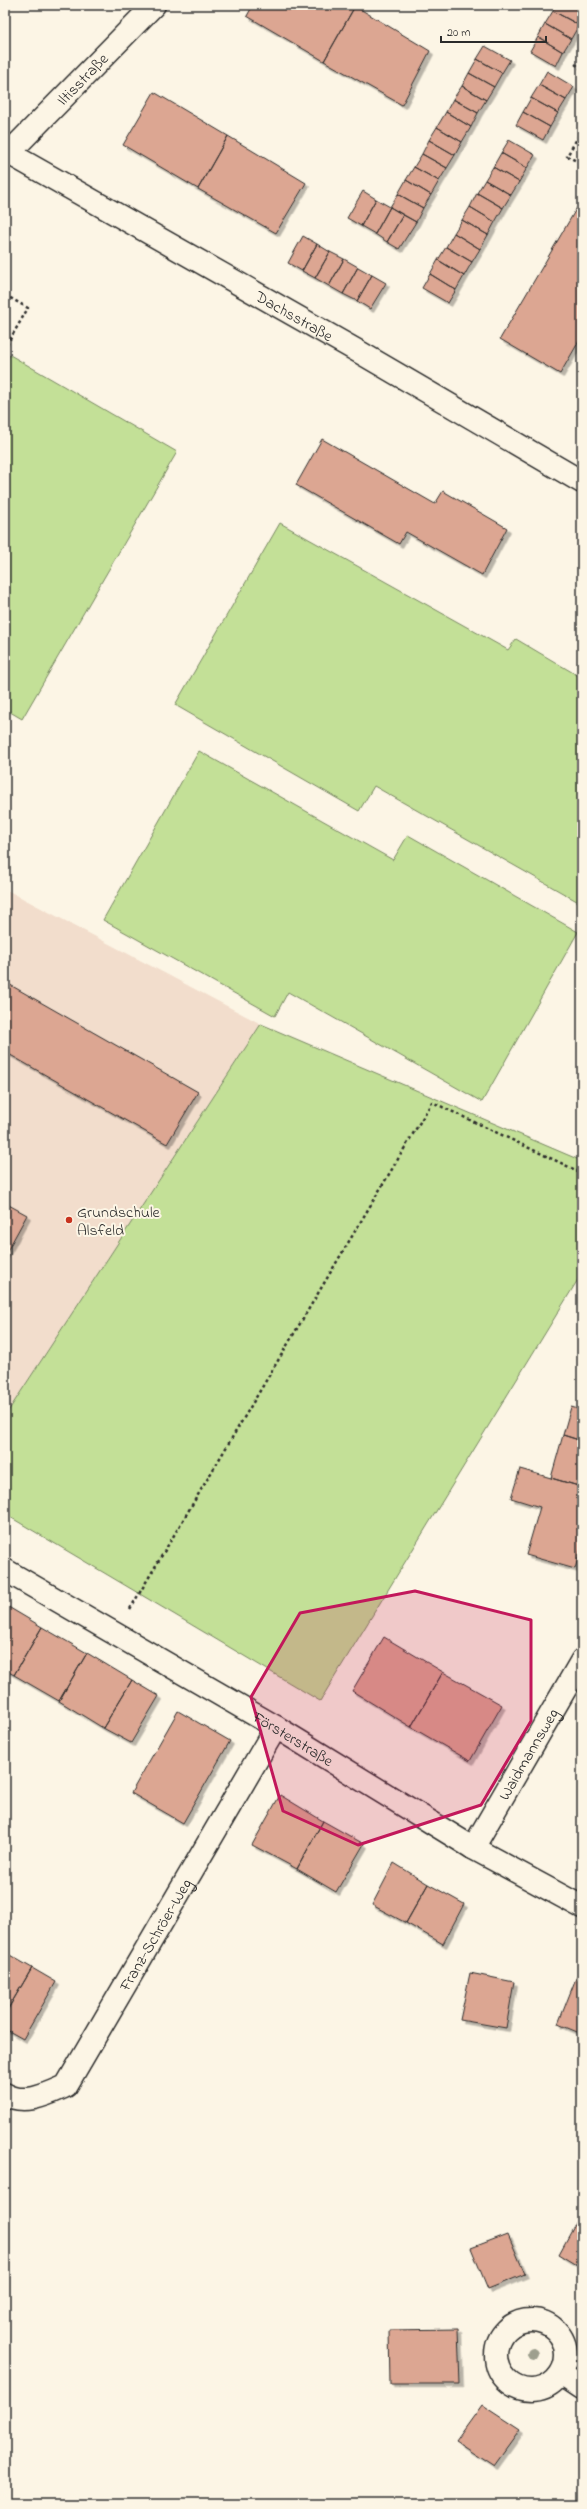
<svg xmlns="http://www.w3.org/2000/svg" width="587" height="2509" font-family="'Indie Flower',sans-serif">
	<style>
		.built { fill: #f2ddcc }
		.green { fill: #c3e097; stroke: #778661 }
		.building { fill: #dca692; stroke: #2b2b2b; filter: url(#shadow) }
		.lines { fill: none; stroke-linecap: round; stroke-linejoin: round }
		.minor-casing { stroke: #2b2b2b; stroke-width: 25 }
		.path { stroke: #2b2b2b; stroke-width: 2.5; stroke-dasharray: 3 3; stroke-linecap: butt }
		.minor { stroke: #fcf5e5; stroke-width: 22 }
		.tree { fill: #9e9f8e }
		.marked { fill: #c2185b; fill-opacity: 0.2; stroke: #c2185b; stroke-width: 3; stroke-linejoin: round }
		.poi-dot { fill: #c8321e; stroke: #fcf5e5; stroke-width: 1.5 }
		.labels { text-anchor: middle; stroke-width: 4; stroke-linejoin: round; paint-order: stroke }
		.street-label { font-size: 16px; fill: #2b2b2b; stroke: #fcf5e5 }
		.poi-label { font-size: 16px; fill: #2b2b2b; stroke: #fcf5e5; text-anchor: start }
	</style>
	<defs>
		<filter id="shadow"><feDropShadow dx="3.5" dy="3.5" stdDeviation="0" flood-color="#0004"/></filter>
	</defs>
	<rect width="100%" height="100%" fill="#fcf5e5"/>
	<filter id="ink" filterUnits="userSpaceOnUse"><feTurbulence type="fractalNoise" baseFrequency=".025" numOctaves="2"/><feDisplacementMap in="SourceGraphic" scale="8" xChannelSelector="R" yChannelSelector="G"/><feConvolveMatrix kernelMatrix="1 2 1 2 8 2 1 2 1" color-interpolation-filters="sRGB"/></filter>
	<g filter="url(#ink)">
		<!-- built -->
		<path class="built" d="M 5,889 L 261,1024 L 5,1416 Z"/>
		<!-- green -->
		<path class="green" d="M 10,355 L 177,452 L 22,719 L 5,709 L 5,363 Z
			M 280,523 L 508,650 L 516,639 L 582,678 L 582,904 L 374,786 L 359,811 L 175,705 Z
			M 199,751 L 393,860 L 408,835 L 578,932 L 482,1102 L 288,992 L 275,1016 L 103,920 Z
			M 261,1024 L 582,1161 L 582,1273 L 320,1701 L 5,1514 L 5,1416 Z"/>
		<!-- building -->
		<path class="building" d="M 253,5 L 352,5 L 355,6 L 324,61 L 247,16 Z
			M 556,5 L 574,5 L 582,10 L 582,20 L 579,25 L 553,11 Z
			M 355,6 L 430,51 L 402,105 L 324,61 Z
			M 553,11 L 579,25 L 571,39 L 545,24 Z
			M 545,24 L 571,39 L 563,52 L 538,37 Z
			M 538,37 L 563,52 L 556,66 L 530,51 Z
			M 485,46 L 510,60 L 502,73 L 477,59 Z
			M 477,59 L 502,73 L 494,87 L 469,73 Z
			M 547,71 L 574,87 L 566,100 L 539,85 Z
			M 469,73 L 494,87 L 486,100 L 462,86 Z
			M 539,85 L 566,100 L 558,113 L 531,98 Z
			M 462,86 L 486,100 L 478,113 L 453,99 Z
			M 154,92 L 228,136 L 198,189 L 123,145 Z
			M 531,98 L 558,113 L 550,127 L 523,112 Z
			M 453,99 L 478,113 L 471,127 L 446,112 Z
			M 446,112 L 471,127 L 462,142 L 437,127 Z
			M 523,112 L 550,127 L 543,140 L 516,125 Z
			M 437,127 L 462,142 L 455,155 L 429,140 Z
			M 228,136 L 306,183 L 276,233 L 198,189 Z
			M 429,140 L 455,155 L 447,168 L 422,154 Z
			M 509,140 L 535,155 L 527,168 L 501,153 Z
			M 501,153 L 527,168 L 519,182 L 493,167 Z
			M 422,154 L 447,168 L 439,181 L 414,167 Z
			M 414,167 L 439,181 L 431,195 L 406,180 Z
			M 493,167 L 519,182 L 511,195 L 485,180 Z
			M 406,180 L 431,195 L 423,208 L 398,194 Z
			M 485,180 L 511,195 L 503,208 L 477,193 Z
			M 363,191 L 376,199 L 361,226 L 347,218 Z
			M 477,193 L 503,208 L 495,222 L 470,207 Z
			M 398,194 L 423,208 L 416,222 L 390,207 Z
			M 376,199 L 390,207 L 375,234 L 361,226 Z
			M 582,199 L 582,336 L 560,374 L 500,339 Z
			M 390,207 L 403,215 L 387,242 L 375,234 Z
			M 470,207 L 495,222 L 488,235 L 462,220 Z
			M 403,215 L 416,222 L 399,249 L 387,242 Z
			M 462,220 L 488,235 L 480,249 L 454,233 Z
			M 454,233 L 480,249 L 472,262 L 446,247 Z
			M 303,236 L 317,244 L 302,271 L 288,263 Z
			M 317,244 L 330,252 L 315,278 L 302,271 Z
			M 446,247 L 472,262 L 464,276 L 438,260 Z
			M 330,252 L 344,259 L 329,286 L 315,278 Z
			M 344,259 L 358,267 L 343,294 L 329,286 Z
			M 438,260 L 464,276 L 456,290 L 430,274 Z
			M 358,267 L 372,275 L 357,301 L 343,294 Z
			M 430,274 L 456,290 L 448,303 L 422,288 Z
			M 372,275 L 386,283 L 370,309 L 357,301 Z
			M 322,439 L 435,504 L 443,491 L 507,528 L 482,575 L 406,532 L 399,544 L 296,485 Z
			M 5,982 L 198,1092 L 167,1144 L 5,1052 Z
			M 5,1203 L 27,1215 L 5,1255 Z
			M 571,1407 L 582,1410 L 582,1441 L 563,1435 Z
			M 563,1435 L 582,1441 L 582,1487 L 551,1478 Z
			M 520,1469 L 582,1487 L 582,1544 L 575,1569 L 526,1555 L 540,1507 L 511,1498 Z
			M 5,1605 L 42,1627 L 14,1675 L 5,1670 Z
			M 42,1627 L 87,1653 L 59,1701 L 14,1675 Z
			M 384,1637 L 443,1672 L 411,1727 L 352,1691 Z
			M 87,1653 L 132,1680 L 103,1728 L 59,1701 Z
			M 443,1672 L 502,1705 L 470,1761 L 411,1727 Z
			M 132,1680 L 159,1696 L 131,1743 L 103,1728 Z
			M 178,1711 L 230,1741 L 183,1823 L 131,1793 Z
			M 280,1795 L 323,1821 L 297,1869 L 252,1845 Z
			M 323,1821 L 364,1844 L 336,1892 L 297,1869 Z
			M 394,1863 L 428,1884 L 406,1923 L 372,1905 Z
			M 428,1884 L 464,1904 L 443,1944 L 406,1923 Z
			M 8,1954 L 32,1968 L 5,2014 L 5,1960 Z
			M 32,1968 L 56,1982 L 23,2039 L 5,2029 L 5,2014 Z
			M 580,1968 L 582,1969 L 582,2034 L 558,2024 Z
			M 470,1973 L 514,1982 L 506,2028 L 460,2020 Z
			M 582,2212 L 582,2268 L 559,2254 Z
			M 508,2234 L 525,2274 L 488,2289 L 471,2248 Z
			M 458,2329 L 460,2384 L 390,2384 L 389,2330 Z
			M 482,2405 L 520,2430 L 494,2466 L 456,2441 Z"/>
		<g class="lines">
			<defs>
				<g id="minor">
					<path id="s1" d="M 5,151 L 361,353 L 582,482"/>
					<path id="s2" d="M 9,153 L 154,5"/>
					<path id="s3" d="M 5,1570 L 276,1727 L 473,1848 L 582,1907"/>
					<path id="s4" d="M 473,1848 L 582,1660"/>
					<path id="s5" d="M 5,2094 C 24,2106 48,2094 66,2086 L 276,1727"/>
					<circle cx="531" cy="2355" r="35"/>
					<path d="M 561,2374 L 582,2388"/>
				</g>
			</defs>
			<!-- minor casing -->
			<use href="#minor" class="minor-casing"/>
			<!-- path -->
			<path class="path" d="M 575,64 L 582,69
				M 582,130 L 567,156 L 582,164
				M 5,295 L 28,308 L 5,348
				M 130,1609 L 432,1102 L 582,1173"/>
			<!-- minor -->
			<use href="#minor" class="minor"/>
		</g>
		<!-- trees -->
		<circle class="tree" cx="533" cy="2354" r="6"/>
	</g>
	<!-- marked area -->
	<path class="marked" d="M 415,1591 L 531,1620 L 531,1721 L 481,1805 L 358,1845 L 283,1811 L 251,1697 L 300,1613 Z"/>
	<!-- markers -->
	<circle class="poi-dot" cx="69" cy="1220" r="4"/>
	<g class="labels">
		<!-- street labels -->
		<g class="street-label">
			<text dy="6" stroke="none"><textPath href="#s2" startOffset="104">Iltisstraße</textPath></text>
			<text dy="6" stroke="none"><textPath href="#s1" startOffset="333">Dachsstraße</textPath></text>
			<text dy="6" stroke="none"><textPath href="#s3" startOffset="334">Försterstraße</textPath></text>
			<text dy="6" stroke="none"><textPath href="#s4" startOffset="109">Waidmannsweg</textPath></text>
			<text dy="6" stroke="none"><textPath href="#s5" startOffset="240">Franz-Schröer-Weg</textPath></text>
		</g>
		<!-- poi labels -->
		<g class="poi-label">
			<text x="77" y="1217">Grundschule<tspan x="77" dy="18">Alsfeld</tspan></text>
		</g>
	</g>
	<!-- margin -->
	<rect width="587" height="2509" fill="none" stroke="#fcf5e5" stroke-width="20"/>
	<rect x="10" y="10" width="567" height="2489" fill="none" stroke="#2b2b2b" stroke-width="1.5" filter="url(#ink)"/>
	<!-- scale -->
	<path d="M441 36v6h105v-6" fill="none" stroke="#2b2b2b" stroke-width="2"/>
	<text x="447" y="36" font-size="12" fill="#2b2b2b" stroke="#fcf5e5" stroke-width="3" paint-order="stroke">20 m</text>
</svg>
